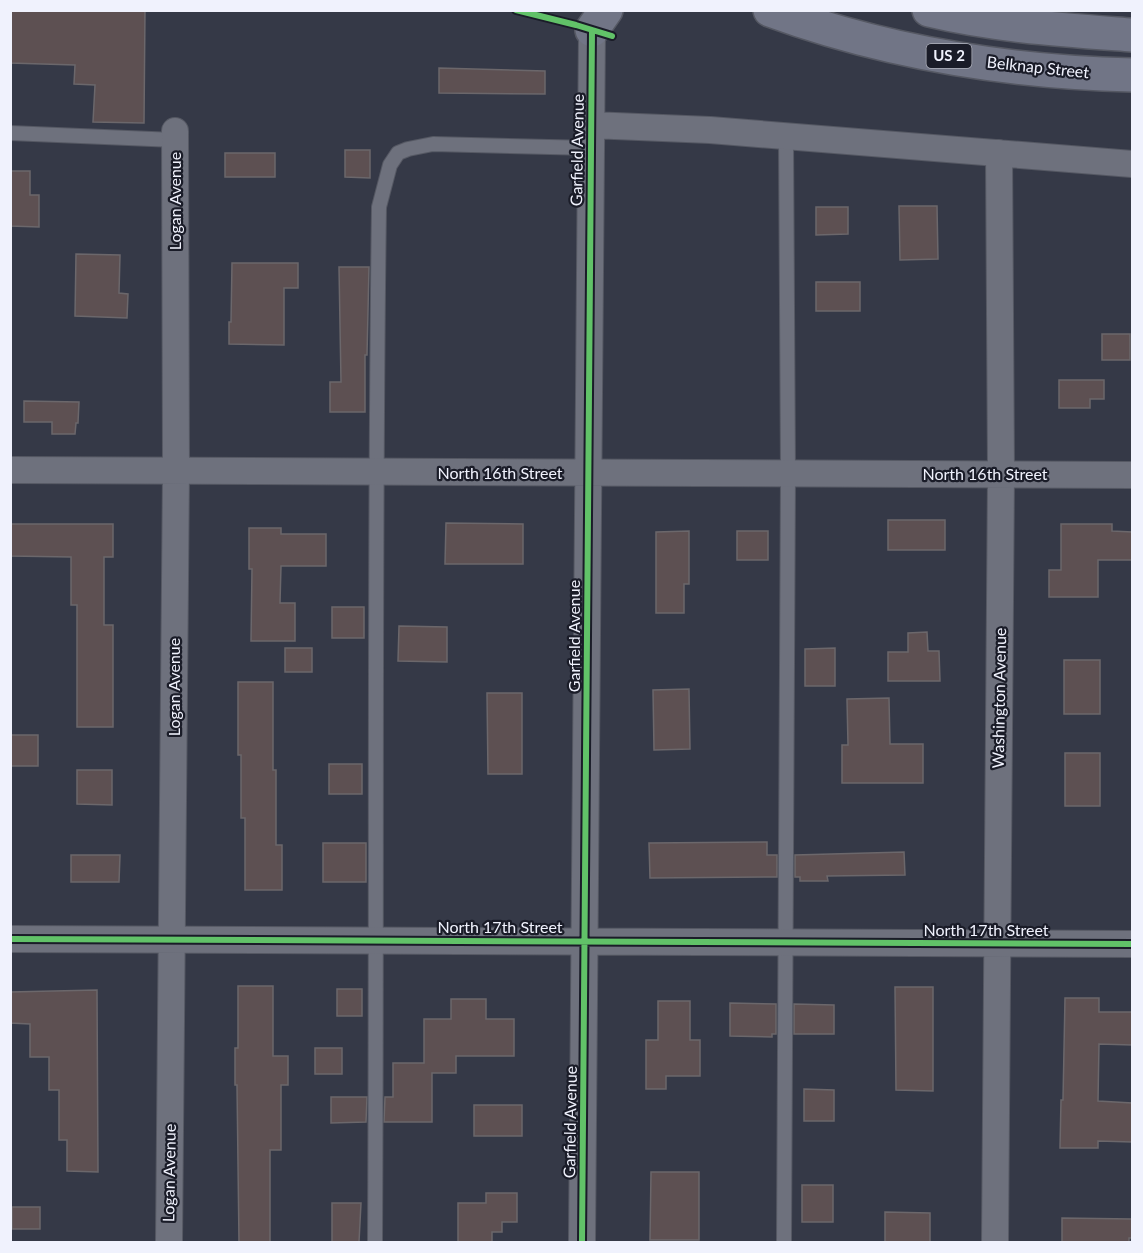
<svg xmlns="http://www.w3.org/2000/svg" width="1143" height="1253" font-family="Lato,sans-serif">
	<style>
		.building { fill: #5d5052; stroke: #6b676b; stroke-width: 1.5 }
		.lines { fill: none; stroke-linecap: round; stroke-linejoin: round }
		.lane-casing { stroke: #555863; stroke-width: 16 }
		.street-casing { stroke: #555863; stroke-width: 28 }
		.highway-casing { stroke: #555863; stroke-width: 36 }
		.lane { stroke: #6e717d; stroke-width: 14 }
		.street { stroke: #6e717d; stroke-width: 26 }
		.highway { stroke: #717586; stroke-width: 33 }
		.cycleway-casing { stroke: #1a1c28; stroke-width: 10 }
		.cycleway { stroke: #61c268; stroke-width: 6 }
		.labels { text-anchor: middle; stroke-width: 4.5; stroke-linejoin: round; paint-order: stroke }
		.shield { fill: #1a1c28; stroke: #b0b2bd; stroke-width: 1.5 }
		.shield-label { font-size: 15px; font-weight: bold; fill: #f0f2fd }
		.street-label { font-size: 16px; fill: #f0f2fd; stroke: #1a1c28 }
	</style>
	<rect width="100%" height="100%" fill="#353947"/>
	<!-- building -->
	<path class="building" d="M 10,10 L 145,10 L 144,123 L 93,122 L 95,85 L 74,84 L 75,65 L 10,63 Z
		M 439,68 L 545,71 L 545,94 L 439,93 Z
		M 345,150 L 370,150 L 370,178 L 345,177 Z
		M 225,153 L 275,153 L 275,177 L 225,177 Z
		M 10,171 L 30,171 L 30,195 L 39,195 L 39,227 L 10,226 Z
		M 899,206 L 937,206 L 938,259 L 900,260 Z
		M 816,207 L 848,207 L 848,234 L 816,235 Z
		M 76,254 L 120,255 L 119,293 L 128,294 L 127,318 L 75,316 Z
		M 232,263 L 298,263 L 298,288 L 284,288 L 284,345 L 229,344 L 229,322 L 231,322 Z
		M 339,267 L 369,267 L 367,355 L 365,355 L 365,412 L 330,412 L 330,382 L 341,382 Z
		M 816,282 L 860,282 L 860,311 L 816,311 Z
		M 1102,334 L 1130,334 L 1130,360 L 1102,360 Z
		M 1059,380 L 1104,380 L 1104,399 L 1090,399 L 1090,408 L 1059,408 Z
		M 24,401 L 79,402 L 78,423 L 76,423 L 75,434 L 52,434 L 52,422 L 24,422 Z
		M 888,520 L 945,520 L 945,550 L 888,550 Z
		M 446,523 L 523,524 L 523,564 L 445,564 Z
		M 10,524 L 113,524 L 113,557 L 104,557 L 104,625 L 113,625 L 113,727 L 77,727 L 77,605 L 71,605 L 71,557 L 10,556 Z
		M 1061,524 L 1112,524 L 1112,531 L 1132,532 L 1132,560 L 1098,560 L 1098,597 L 1049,597 L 1049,570 L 1061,570 Z
		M 249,528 L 281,528 L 281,534 L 326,534 L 326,566 L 281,566 L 280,603 L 295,603 L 295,641 L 251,641 L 252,569 L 249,569 Z
		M 689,531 L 689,584 L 684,584 L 684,613 L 656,613 L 656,532 Z
		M 737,531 L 768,531 L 768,560 L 737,560 Z
		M 332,607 L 364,607 L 364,638 L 332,638 Z
		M 399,626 L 447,627 L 447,662 L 398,661 Z
		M 927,632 L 928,651 L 939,651 L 940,681 L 888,681 L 888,652 L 908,652 L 908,633 Z
		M 285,648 L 312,648 L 312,672 L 285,672 Z
		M 835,648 L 835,686 L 805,686 L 805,649 Z
		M 1064,660 L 1100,660 L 1100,714 L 1064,714 Z
		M 238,682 L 273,682 L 273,770 L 276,770 L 276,845 L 282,845 L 282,890 L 245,890 L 245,818 L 241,818 L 241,755 L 238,755 Z
		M 689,689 L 690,749 L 654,750 L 653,690 Z
		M 487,693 L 522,693 L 522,774 L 488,774 Z
		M 889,698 L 890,744 L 923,744 L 923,783 L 842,783 L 842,745 L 848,745 L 847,699 Z
		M 10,735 L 38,735 L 38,766 L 10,766 Z
		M 1065,753 L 1100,753 L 1100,806 L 1065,806 Z
		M 329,764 L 362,764 L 362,794 L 329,794 Z
		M 77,770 L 112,770 L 112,805 L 77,804 Z
		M 767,842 L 767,855 L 777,855 L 777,877 L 650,878 L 649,843 Z
		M 323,843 L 366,843 L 366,882 L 323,882 Z
		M 904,852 L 905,875 L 827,876 L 828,881 L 800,881 L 800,877 L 795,877 L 795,855 Z
		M 71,855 L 120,855 L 119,882 L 71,882 Z
		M 238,986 L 273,986 L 273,1056 L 288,1056 L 288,1085 L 281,1085 L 281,1150 L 270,1150 L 270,1242 L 239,1242 L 237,1085 L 235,1085 L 235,1048 L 238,1048 Z
		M 895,987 L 933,987 L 933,1091 L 896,1090 Z
		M 337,989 L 362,989 L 362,1016 L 337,1016 Z
		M 97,990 L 98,1172 L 67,1171 L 67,1140 L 59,1140 L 59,1090 L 49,1090 L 49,1057 L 30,1057 L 30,1024 L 10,1023 L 10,992 Z
		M 1065,998 L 1099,998 L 1099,1012 L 1132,1012 L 1132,1045 L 1099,1044 L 1098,1101 L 1132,1103 L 1132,1142 L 1098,1141 L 1098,1148 L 1060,1148 L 1061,1100 L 1063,1100 Z
		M 451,999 L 486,999 L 486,1019 L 514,1019 L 514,1056 L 456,1056 L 456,1073 L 432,1073 L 432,1122 L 384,1122 L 385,1097 L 393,1097 L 393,1063 L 424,1063 L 424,1019 L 451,1019 Z
		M 658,1001 L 690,1001 L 690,1040 L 700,1040 L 700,1076 L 666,1076 L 666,1089 L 646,1089 L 646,1040 L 658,1040 Z
		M 730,1003 L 776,1004 L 776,1034 L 772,1034 L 772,1037 L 730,1036 Z
		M 794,1004 L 834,1005 L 834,1034 L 794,1034 Z
		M 315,1048 L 342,1048 L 342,1074 L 315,1074 Z
		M 804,1089 L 834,1090 L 834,1121 L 804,1121 Z
		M 331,1097 L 367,1097 L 366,1122 L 331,1123 Z
		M 474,1105 L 522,1105 L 522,1136 L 474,1136 Z
		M 651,1172 L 699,1172 L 699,1240 L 650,1240 Z
		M 802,1185 L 833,1185 L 833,1222 L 802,1222 Z
		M 486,1193 L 517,1193 L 517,1222 L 502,1222 L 502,1232 L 492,1232 L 492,1242 L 458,1242 L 458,1203 L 486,1203 Z
		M 332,1203 L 361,1203 L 359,1242 L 332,1242 Z
		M 12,1207 L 40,1207 L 40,1229 L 12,1229 Z
		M 885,1212 L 930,1213 L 930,1242 L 885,1242 Z
		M 1062,1218 L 1132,1219 L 1132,1238 L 1129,1238 L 1129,1242 L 1062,1242 Z"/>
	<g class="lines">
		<defs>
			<path id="lane" d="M 10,133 L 175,140
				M 375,1242 C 377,897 374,552 379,207 L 390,165 L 398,153 L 408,149 L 433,144 L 591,148
				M 784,1242 L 788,474 L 786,136"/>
			<path id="street" d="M 591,125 L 710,130 L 1132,164
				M 10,470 L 1132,475
				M 10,939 L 1132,944
				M 169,1242 L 176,471 L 175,131
				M 582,1242 L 592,30
				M 995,1242 L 1001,473 L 999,153"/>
			<path id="highway" d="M 770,10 C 885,52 1010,72 1132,75
				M 929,10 C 996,26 1064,30 1132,35
				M 592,30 L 606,10"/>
		</defs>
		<!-- lane casing -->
		<use href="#lane" class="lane-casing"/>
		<!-- street casing -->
		<use href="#street" class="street-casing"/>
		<!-- highway casing -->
		<use href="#highway" class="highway-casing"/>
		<!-- lane -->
		<use href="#lane" class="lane"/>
		<!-- street -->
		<use href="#street" class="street"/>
		<!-- highway -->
		<use href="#highway" class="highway"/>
		<defs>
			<path id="cycleway" d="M 516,10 L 576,25 L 612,36
				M 10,939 L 1132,944
				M 582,1242 L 592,30"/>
		</defs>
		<!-- cycleway casing -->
		<use href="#cycleway" class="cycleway-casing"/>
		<!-- cycleway -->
		<use href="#cycleway" class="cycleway"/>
	</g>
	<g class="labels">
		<!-- shield labels -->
		<rect class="shield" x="926.5" y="44" width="45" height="24" rx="4.5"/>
		<g class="shield-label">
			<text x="949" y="61">US 2</text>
		</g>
		<!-- street labels -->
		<g class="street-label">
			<text transform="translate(1038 67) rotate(6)" y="6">Belknap Street</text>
			<text transform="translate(577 150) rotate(-89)" y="6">Garfield Avenue</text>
			<text transform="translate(175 201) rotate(-90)" y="6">Logan Avenue</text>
			<text x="500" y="479">North 16th Street</text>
			<text x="985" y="480">North 16th Street</text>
			<text transform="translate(574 636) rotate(-90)" y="6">Garfield Avenue</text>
			<text transform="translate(174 687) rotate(-90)" y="6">Logan Avenue</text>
			<text transform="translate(999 698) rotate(-89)" y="6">Washington Avenue</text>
			<text x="500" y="933">North 17th Street</text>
			<text x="986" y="936">North 17th Street</text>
			<text transform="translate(570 1122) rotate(-89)" y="6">Garfield Avenue</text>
			<text transform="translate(169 1173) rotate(-89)" y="6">Logan Avenue</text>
		</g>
	</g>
	<!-- border -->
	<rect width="1143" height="1253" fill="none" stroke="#f0f2fd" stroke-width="24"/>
</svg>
